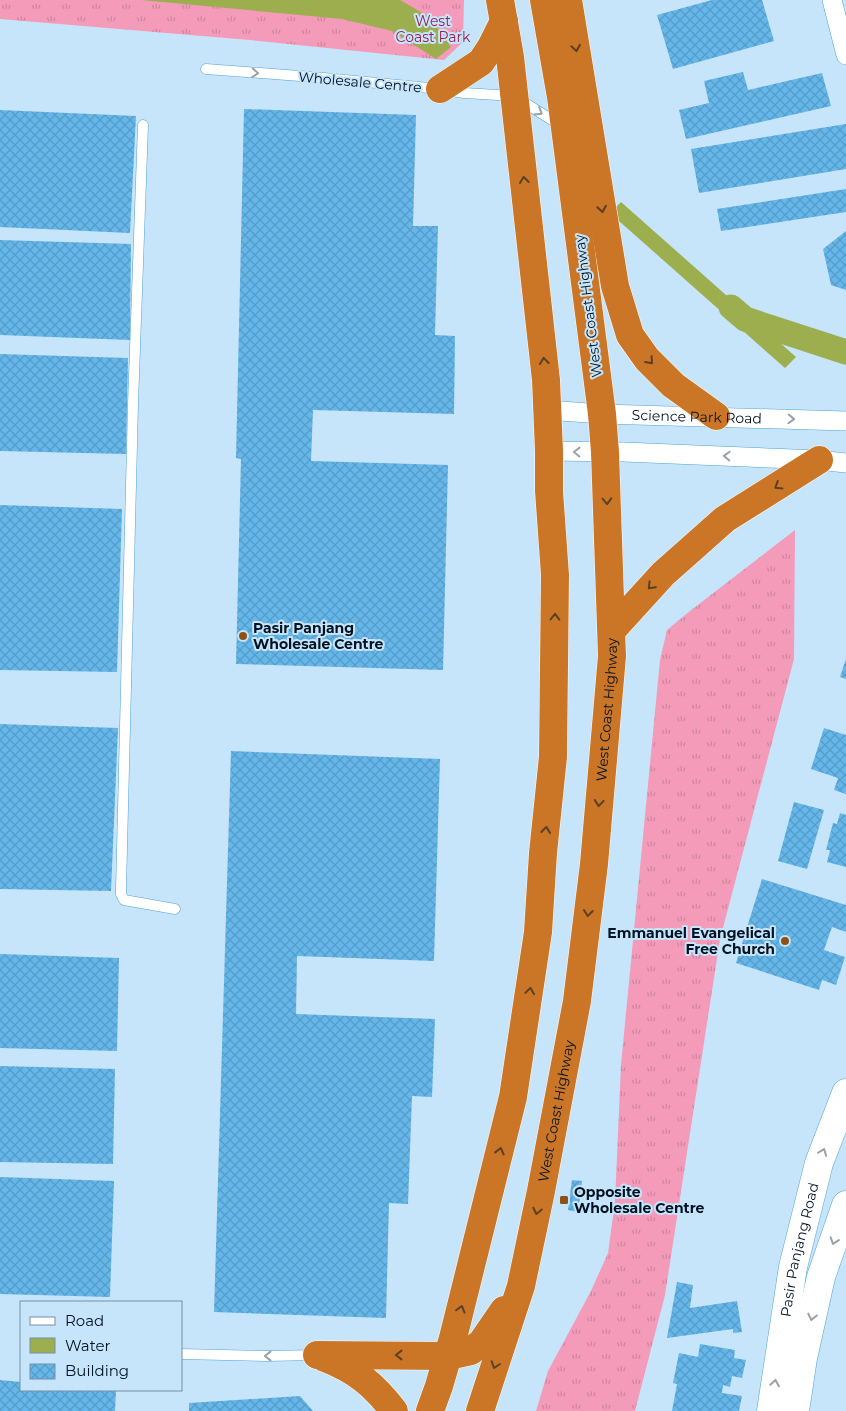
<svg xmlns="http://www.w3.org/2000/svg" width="846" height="1411" font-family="Montserrat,sans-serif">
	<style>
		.grass { fill: url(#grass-tufts) }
		.water { fill: #9dae4f }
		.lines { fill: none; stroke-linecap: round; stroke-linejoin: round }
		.canal { stroke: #9dae4f; stroke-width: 25 }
		.building { fill: url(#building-cross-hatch) }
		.lane-casing { stroke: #51a4d6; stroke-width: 11 }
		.street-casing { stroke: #51a4d6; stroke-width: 20 }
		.secondary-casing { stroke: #51a4d6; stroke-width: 29 }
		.highway-casing { stroke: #fff; stroke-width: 29 }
		.lane { stroke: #fff; stroke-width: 10 }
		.street { stroke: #fff; stroke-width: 19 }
		.secondary { stroke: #fff; stroke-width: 28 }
		.highway { stroke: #cb7627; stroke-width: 28 }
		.oneway { stroke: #5b4024 }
		.oneway2 { stroke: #99a1a7 }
		.poi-dot { fill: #8f5016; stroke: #c6e4fa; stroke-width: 2 }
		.labels { text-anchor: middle; stroke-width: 4; stroke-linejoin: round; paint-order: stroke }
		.park-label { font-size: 14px; fill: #912254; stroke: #c6e4fa }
		.street-label { font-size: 14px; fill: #001322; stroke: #c6e4fa }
		.poi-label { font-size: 14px; font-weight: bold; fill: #001322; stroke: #c6e4fa; text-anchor: start }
	</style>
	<defs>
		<pattern id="grass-tufts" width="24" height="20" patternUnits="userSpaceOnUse" patternTransform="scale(1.25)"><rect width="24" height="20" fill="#f49bb9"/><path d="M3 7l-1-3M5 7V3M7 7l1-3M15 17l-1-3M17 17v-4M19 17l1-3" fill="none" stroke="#cf859f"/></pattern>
		<pattern id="building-cross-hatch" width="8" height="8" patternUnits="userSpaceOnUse" patternTransform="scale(1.25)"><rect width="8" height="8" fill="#65b7ea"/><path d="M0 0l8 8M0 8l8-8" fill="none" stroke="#569cc8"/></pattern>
	</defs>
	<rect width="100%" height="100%" fill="#c6e4fa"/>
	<!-- grass -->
	<path class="grass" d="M 0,0 L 464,0 L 463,42 L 444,60 L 250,40 L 0,19 Z
		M 795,530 L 794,659 L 720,939 L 665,1295 L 635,1411 L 536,1411 L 548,1371 L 591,1291 L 608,1253 L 615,1202 L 621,1065 L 660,660 L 667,630 L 690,611 Z"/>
	<!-- water -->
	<path class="water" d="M 141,0 L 400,0 L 431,18 L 451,47 L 436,59 L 392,31 L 342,19 Z
		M 621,202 L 796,357 L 785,368 L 610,213 Z"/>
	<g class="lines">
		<!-- canal -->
		<path class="canal" d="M 731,307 L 745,319 L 846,352"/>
	</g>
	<!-- building -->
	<path class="building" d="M 712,0 L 762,0 L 774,41 L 673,69 L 657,15 Z
		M 743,72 L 748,90 L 822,73 L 831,106 L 686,139 L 679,110 L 709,103 L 704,81 Z
		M 244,109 L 416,115 L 413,226 L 438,226 L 435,335 L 455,336 L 454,414 L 313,410 L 311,461 L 448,465 L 443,670 L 236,664 L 241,459 L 236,458 Z
		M 0,110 L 136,116 L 130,233 L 0,227 Z
		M 846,124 L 846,169 L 699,193 L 691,149 Z
		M 846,189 L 846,212 L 721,231 L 717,209 Z
		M 846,231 L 846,290 L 831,285 L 823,249 Z
		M 0,240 L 131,244 L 130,340 L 0,335 Z
		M 0,354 L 128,358 L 126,454 L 0,451 Z
		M 0,505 L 122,509 L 117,672 L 0,670 Z
		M 846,659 L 846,679 L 840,677 Z
		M 0,724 L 118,728 L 111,891 L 0,889 Z
		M 824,728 L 846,735 L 846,794 L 834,790 L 838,778 L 811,769 Z
		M 231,751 L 440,759 L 434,961 L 297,956 L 296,1014 L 435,1019 L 432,1097 L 412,1096 L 408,1204 L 389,1203 L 386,1318 L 214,1312 Z
		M 794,802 L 824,810 L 807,869 L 778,861 Z
		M 840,813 L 846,815 L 846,867 L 827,862 L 830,850 L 826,850 L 833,823 L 837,824 Z
		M 762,879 L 846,905 L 846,932 L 832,927 L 824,950 L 845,957 L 836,985 L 822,980 L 819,990 L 736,963 Z
		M 0,954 L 119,958 L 117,1051 L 0,1048 Z
		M 0,1066 L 115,1069 L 113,1164 L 0,1162 Z
		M 0,1177 L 114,1181 L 110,1297 L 0,1294 Z
		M 572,1180 L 582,1181 L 578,1212 L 568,1210 Z
		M 677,1282 L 693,1285 L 690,1308 L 737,1301 L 742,1332 L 733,1333 L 733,1329 L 667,1338 Z
		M 700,1344 L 735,1350 L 734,1358 L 746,1360 L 742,1378 L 732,1376 L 730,1387 L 723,1385 L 722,1393 L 742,1396 L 739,1411 L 672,1411 L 677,1384 L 673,1383 L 679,1353 L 698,1357 Z
		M 0,1380 L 21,1382 L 21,1390 L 116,1390 L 115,1411 L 0,1411 Z
		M 300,1396 L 313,1411 L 189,1411 L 189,1403 Z"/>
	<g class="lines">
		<defs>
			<path id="lane" d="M 206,69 L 313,77 L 440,89 L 464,93 L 514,96 L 560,125
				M 143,125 L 133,404 L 121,889 L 121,894 L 124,900 L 175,909
				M 181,1354 L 266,1356 L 316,1355"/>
			<g id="street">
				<path d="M 832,0 L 846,55"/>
				<path id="s1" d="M 547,410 L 602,414 L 846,421"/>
				<path d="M 549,451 L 623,452 L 819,460 L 846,463"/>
			</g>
			<g id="secondary">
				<path id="s2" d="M 771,1411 L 793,1267 L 819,1163 L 846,1093"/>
				<path d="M 795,1411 L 803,1358 L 821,1277 L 846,1205"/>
			</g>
			<g id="highway">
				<path d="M 568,0 L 615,286 L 630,335 L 647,359 L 673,385 L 716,416"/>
				<path d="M 440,89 L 481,62 L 491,47 L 504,21"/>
				<path d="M 612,630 L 663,574 L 725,519 L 819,460"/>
				<path d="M 317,1355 L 448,1356 L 471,1351 L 482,1342 L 504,1310"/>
				<path d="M 325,1358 C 356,1370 374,1385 394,1411"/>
				<path d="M 430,1411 L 439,1386 L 453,1338 L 513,1097 L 538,932 L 543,853 L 553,757 L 555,575 L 549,491 L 549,451 L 546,380 L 510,57 L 500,0"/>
				<path id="s3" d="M 480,1411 L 521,1286 L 541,1191 L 577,1001 L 594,864 L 612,656 L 605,452 L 602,414 L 561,97 L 544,0"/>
			</g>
		</defs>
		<!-- lane casing -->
		<use href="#lane" class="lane-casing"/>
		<!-- street casing -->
		<use href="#street" class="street-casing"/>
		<!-- secondary casing -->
		<use href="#secondary" class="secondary-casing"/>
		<!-- highway casing -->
		<use href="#highway" class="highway-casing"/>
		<!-- lane -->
		<use href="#lane" class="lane"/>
		<!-- street -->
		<use href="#street" class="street"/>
		<!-- secondary -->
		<use href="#secondary" class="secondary"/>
		<!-- highway -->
		<use href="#highway" class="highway"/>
	</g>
	<!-- one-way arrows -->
	<defs><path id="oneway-chevron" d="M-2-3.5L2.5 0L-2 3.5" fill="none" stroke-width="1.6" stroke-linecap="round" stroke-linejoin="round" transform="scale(1.25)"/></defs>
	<g class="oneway">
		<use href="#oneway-chevron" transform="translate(576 48) rotate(81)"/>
		<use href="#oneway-chevron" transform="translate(524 180) rotate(-97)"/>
		<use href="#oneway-chevron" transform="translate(602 209) rotate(81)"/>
		<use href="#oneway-chevron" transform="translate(544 361) rotate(-96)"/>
		<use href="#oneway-chevron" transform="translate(650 361) rotate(48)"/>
		<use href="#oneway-chevron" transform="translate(778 486) rotate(148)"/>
		<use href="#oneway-chevron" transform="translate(607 501) rotate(88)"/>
		<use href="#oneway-chevron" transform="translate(651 586) rotate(134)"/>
		<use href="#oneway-chevron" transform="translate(555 617) rotate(-89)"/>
		<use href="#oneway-chevron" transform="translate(599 803) rotate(95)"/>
		<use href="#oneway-chevron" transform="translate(546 830) rotate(-84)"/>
		<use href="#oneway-chevron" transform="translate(588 913) rotate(97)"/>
		<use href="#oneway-chevron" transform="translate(530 991) rotate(-82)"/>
		<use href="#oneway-chevron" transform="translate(500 1151) rotate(-76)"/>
		<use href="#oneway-chevron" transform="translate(537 1211) rotate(102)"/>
		<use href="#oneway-chevron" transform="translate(461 1309) rotate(-75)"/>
		<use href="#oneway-chevron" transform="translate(399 1355) rotate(-180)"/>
		<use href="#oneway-chevron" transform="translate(495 1365) rotate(108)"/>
	</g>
	<g class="oneway2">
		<use href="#oneway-chevron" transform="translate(255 73) rotate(4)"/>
		<use href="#oneway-chevron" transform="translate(539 112) rotate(32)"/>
		<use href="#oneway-chevron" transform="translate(791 419) rotate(2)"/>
		<use href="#oneway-chevron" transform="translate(577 452) rotate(-179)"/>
		<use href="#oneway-chevron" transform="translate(727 456) rotate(-178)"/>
		<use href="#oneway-chevron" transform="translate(823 1152) rotate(-69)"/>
		<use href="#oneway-chevron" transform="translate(834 1241) rotate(109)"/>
		<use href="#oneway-chevron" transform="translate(812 1317) rotate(103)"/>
		<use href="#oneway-chevron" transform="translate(268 1356) rotate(180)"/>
		<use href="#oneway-chevron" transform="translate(775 1383) rotate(-81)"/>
	</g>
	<!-- markers -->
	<g class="poi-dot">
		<circle cx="243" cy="636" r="5"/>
		<circle cx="785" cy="941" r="5"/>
		<rect x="559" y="1195" width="10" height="10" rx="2.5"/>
	</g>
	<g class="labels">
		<!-- park labels -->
		<g class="park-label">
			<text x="433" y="26">West<tspan x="433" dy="16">Coast Park</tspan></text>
		</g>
		<!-- street labels -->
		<g class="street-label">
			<text transform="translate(360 82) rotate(5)" y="5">Wholesale Centre</text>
			<text transform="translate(588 306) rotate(-97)" y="5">West Coast Highway</text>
			<text dy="5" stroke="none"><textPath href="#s1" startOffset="150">Science Park Road</textPath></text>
			<text dy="5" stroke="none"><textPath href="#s3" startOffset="715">West Coast Highway</textPath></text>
			<text dy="5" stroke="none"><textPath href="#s3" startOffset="310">West Coast Highway</textPath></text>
			<text dy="5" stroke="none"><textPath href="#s2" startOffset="164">Pasir Panjang Road</textPath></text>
		</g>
		<!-- poi labels -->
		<g class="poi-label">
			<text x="253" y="633">Pasir Panjang<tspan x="253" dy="16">Wholesale Centre</tspan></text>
			<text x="775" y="938" text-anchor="end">Emmanuel Evangelical<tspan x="775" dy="16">Free Church</tspan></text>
			<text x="574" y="1197">Opposite<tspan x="574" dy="16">Wholesale Centre</tspan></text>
		</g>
	</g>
	<!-- legend -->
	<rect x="20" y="1301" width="162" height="90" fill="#c6e4fa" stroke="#7790a4"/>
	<rect x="30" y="1317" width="25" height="8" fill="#ffffff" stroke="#7790a4"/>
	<text x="65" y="1326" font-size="15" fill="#001322">Road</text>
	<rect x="30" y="1338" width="25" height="15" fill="#9dae4f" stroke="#7790a4"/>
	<text x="65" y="1351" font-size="15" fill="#001322">Water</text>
	<rect x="30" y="1364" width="25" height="15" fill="url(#building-cross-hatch)" stroke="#7790a4"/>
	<text x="65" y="1376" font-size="15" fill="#001322">Building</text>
</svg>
